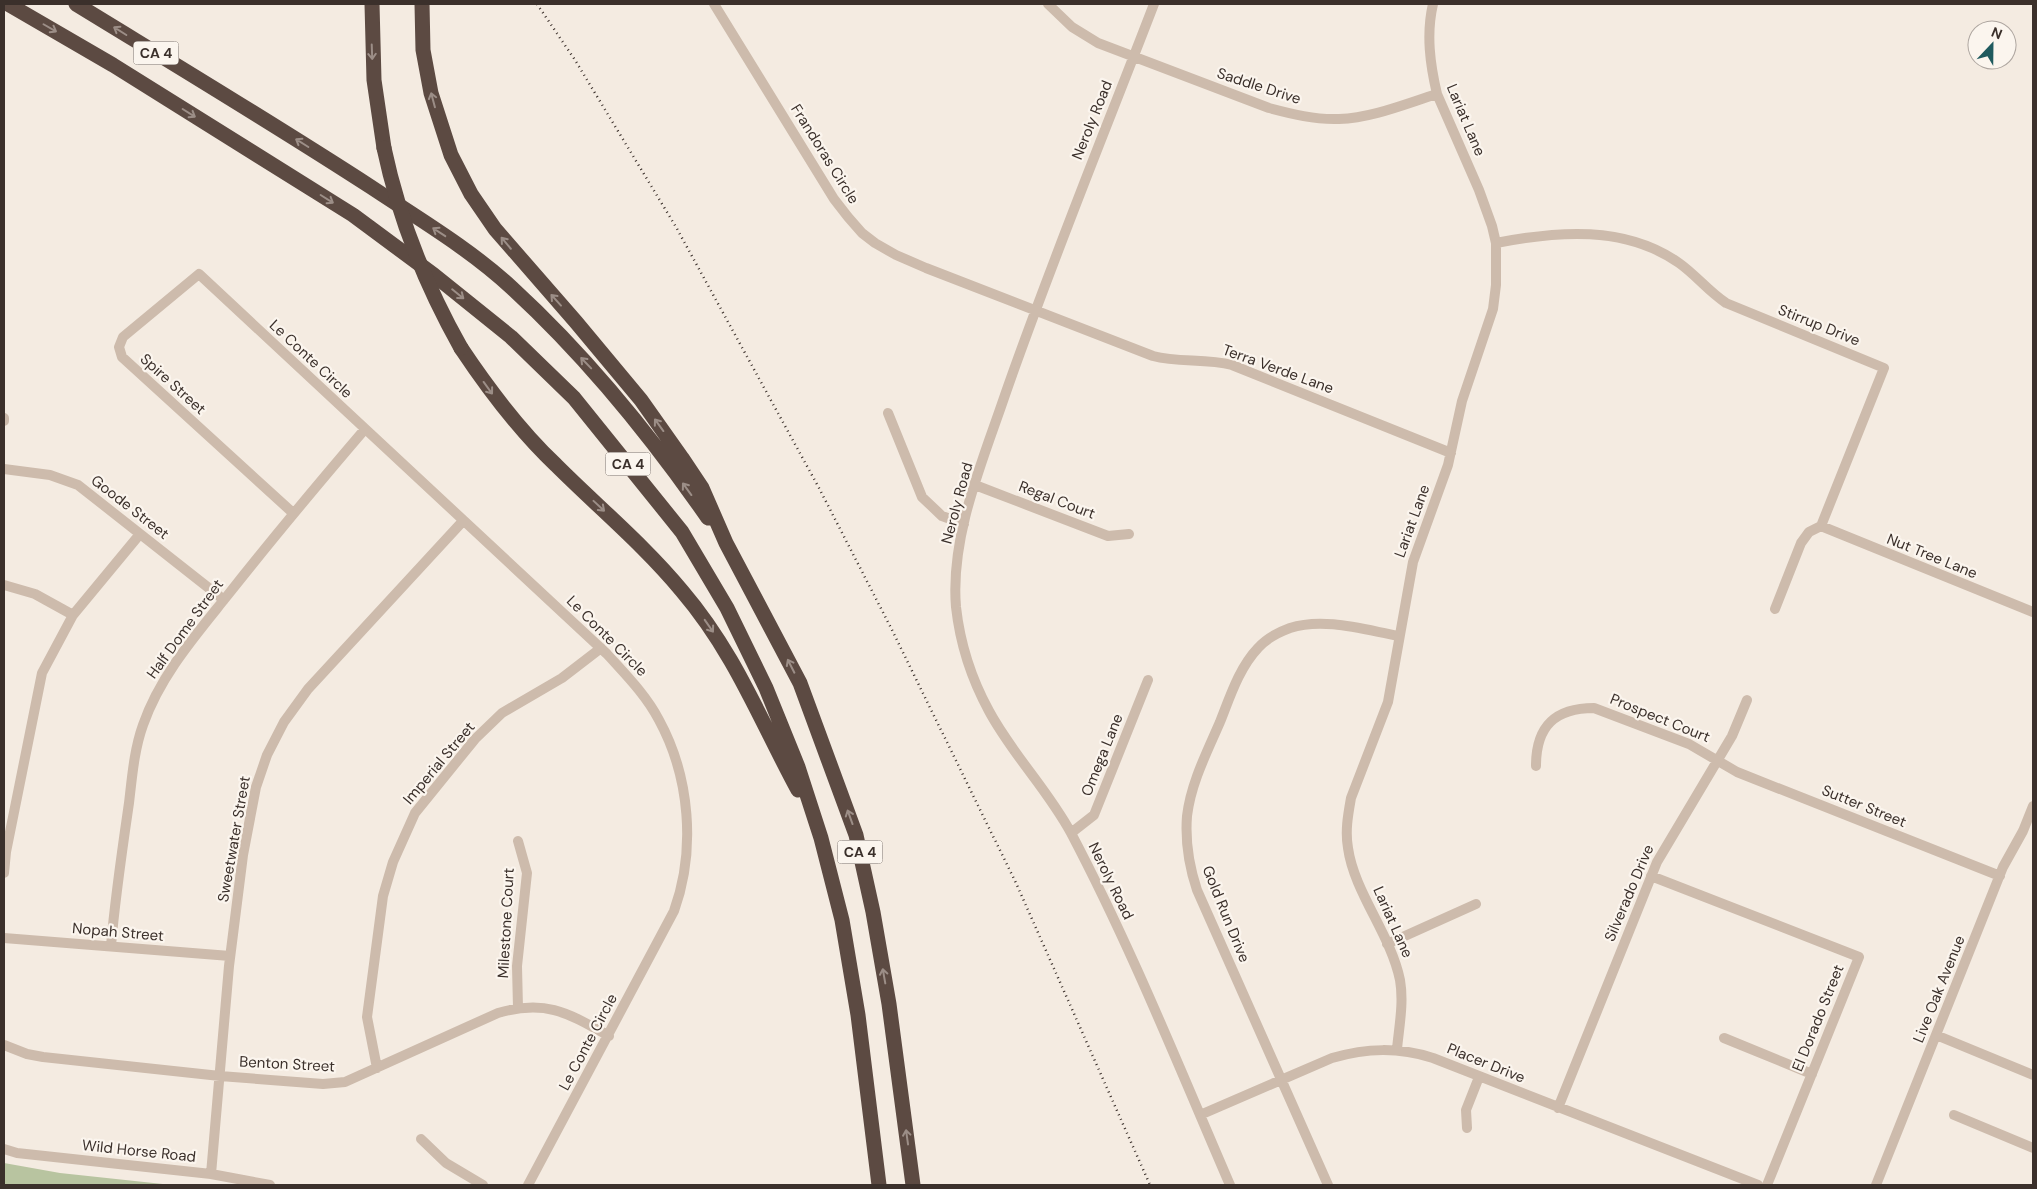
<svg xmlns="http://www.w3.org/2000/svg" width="2037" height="1189" font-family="'DM Sans',sans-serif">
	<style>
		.green { fill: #b8c4a0 }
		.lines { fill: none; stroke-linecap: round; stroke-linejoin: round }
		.minor { stroke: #cdbbac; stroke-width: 10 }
		.highway { stroke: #5c4a42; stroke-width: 15 }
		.rail { stroke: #3b302b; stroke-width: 2.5; stroke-dasharray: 1 4; stroke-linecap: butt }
		.highway-bridge { stroke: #5c4a42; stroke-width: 15 }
		.oneway { stroke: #9c8e87 }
		.labels { text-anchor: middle; stroke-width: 4.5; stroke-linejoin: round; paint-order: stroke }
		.shield { fill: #fbf5ee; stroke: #756b66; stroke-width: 1 }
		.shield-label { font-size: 14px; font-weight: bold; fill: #3b302b }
		.street-label { font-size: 15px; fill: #3b302b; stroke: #fbf5ee }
	</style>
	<rect width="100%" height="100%" fill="#f4ebe1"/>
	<!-- green -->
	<path class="green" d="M 4,1163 L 60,1173 L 172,1185 L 4,1185 Z"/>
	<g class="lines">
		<!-- minor -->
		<path class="minor" d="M 714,4 L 834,199 L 848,217 L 862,233 L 875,243 L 896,255 L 926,268 L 1153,356 C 1179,363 1205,358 1232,365 L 1451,453
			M 1048,4 L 1072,27 L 1098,43 L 1269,108 C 1292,114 1315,120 1339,119 C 1372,118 1405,104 1437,94
			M 1154,4 C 1104,134 1051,263 1005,395 C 983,460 950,536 956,607 C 960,643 971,678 989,711 C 1012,754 1048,790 1071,833 C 1131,947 1179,1067 1230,1185
			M 1496,243 C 1557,231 1625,225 1679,263 C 1696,275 1708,291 1726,303 L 1884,368 L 1821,526 L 1809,532 L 1801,543 L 1775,609
			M 888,413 L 922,497 L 942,516 L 964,524
			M 4,421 L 4,418
			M 4,469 L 50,475 L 78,485 L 224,600
			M 975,485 L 1108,536 L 1129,534
			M 293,513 L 122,357 L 119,347 L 123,337 L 199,274 L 607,654 C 626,675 646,695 659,720 C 690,777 696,850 674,911 L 528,1185
			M 1821,526 L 2033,612
			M 4,585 L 35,594 L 73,615
			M 1536,766 C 1536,726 1555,708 1594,708 L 1689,744 L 1737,772 L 2000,876
			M 1071,833 L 1094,815 L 1148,680
			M 4,873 L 6,852 L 42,673 L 73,615 L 140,534
			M 1651,876 L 1859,957 L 1767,1185
			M 4,938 L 230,956
			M 1387,944 L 1476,904
			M 111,946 C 115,898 122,851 129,803 C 132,778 134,750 143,725 C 160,676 195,636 227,596 C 272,539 318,484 365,429
			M 518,1008 L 517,966 L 527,873 L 518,841
			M 1936,1035 L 2033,1075
			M 1724,1038 L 1812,1074
			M 4,1045 L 27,1054 L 43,1057 L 220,1076 L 323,1084 L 345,1082 L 498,1013 C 546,999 568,1013 609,1036
			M 1397,1049 C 1399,1027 1404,1003 1400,980 C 1391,935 1354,892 1348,848 C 1345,831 1348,815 1351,798 L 1388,702 L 1413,562 L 1448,465 L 1462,401 L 1493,309 L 1496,285 L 1496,243 L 1492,226 L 1479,190 L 1437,94 C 1430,64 1426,34 1433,4
			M 377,1068 L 367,1017 L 383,896 L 393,862 L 415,813 L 475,739 L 502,713 L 562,678 L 601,648
			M 1558,1108 L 1657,862 L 1732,736 L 1747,700
			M 1200,1115 L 1332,1058 C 1367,1048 1398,1047 1433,1058 L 1758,1185
			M 1954,1115 L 2033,1148
			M 1467,1128 L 1466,1110 L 1479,1077
			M 421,1139 L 446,1163 L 483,1185
			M 4,1149 L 17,1153 L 211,1174 L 270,1185
			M 211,1174 L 229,966 L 243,855 L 256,787 L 267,755 L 284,722 L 308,689 L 463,521
			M 1328,1185 L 1197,890 C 1189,866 1185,842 1187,816 C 1191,783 1207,752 1220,722 C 1230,697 1239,668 1258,648 C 1266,639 1279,632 1290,628 C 1324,617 1365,630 1399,636
			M 1876,1185 L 2003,867 L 2023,831 L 2033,806"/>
		<!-- highway -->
		<path class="highway" d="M 8,4 L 113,65 L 353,215 L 434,275 L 511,337 L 574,398 L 682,532 L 727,608 L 766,688 L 798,767 L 821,838 L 842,920 L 858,1015 L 879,1185
			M 76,4 C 174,64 274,124 371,187 C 419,219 470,249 512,288 C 585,355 651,436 708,518
			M 372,4 L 374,80 L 384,148
			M 422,4 L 423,50 L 431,93 L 451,155 L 471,194 L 495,229 L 576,322 L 641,400 L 682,458 L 702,488 L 726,543 L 800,683 L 856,835 L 873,912 L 889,1004 L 913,1185
			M 461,348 C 489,390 519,430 556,465 C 598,507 644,545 682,591 C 735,653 760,720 798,790"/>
		<!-- rail -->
		<path class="rail" d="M 537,4 L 575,60 L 676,227 L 819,488 L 890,626 L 1016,883 L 1150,1185"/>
		<!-- highway-bridge -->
		<path class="highway-bridge" d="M 384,148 C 399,219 425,284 461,348"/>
	</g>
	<!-- one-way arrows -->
	<defs><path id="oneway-shaft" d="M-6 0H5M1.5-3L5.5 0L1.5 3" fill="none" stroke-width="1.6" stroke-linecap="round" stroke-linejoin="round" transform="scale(1.25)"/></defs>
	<g class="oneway">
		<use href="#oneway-shaft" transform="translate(50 28) rotate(30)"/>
		<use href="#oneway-shaft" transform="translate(120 31) rotate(-148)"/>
		<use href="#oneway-shaft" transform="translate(372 52) rotate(88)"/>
		<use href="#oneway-shaft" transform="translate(433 100) rotate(-105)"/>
		<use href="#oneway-shaft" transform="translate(189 113) rotate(32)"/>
		<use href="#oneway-shaft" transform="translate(302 143) rotate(-148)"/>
		<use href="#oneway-shaft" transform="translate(327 199) rotate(32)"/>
		<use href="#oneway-shaft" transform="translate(439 232) rotate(-147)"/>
		<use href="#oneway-shaft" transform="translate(506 243) rotate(-130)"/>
		<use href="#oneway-shaft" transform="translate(458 294) rotate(39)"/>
		<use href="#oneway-shaft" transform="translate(556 300) rotate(-132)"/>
		<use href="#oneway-shaft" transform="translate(586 363) rotate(-134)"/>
		<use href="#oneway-shaft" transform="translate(488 388) rotate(54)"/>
		<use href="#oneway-shaft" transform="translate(659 425) rotate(-126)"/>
		<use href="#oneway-shaft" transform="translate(687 489) rotate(-126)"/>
		<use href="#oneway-shaft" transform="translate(599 506) rotate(43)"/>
		<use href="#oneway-shaft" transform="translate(709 626) rotate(55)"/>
		<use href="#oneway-shaft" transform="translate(791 666) rotate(-117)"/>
		<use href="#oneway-shaft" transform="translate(850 817) rotate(-110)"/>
		<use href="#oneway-shaft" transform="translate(884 976) rotate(-100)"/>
		<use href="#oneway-shaft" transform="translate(907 1137) rotate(-98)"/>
	</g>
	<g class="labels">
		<!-- shield labels -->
		<g class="shield">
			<rect x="133.5" y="41.5" width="45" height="23" rx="4"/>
			<rect x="605.5" y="452.5" width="45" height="23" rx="4"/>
			<rect x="837.5" y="840.5" width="45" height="23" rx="4"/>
		</g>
		<g class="shield-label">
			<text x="156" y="58">CA 4</text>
			<text x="628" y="469">CA 4</text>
			<text x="860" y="857">CA 4</text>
		</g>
		<!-- street labels -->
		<g class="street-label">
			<text transform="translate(1259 86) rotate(18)" y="5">Saddle Drive</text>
			<text transform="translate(1092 120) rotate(-68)" y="5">Neroly Road</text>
			<text transform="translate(1466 120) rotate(67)" y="5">Lariat Lane</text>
			<text transform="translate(825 154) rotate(58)" y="5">Frandoras Circle</text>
			<text transform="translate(1819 325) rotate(22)" y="5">Stirrup Drive</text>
			<text transform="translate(311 359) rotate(43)" y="5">Le Conte Circle</text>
			<text transform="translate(1278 369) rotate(20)" y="5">Terra Verde Lane</text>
			<text transform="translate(173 384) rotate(42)" y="5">Spire Street</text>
			<text transform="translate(1057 500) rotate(21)" y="5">Regal Court</text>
			<text transform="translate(957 503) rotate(-75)" y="5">Neroly Road</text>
			<text transform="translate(130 507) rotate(38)" y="5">Goode Street</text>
			<text transform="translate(1412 521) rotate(-70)" y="5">Lariat Lane</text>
			<text transform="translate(1932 556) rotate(22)" y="5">Nut Tree Lane</text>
			<text transform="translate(185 629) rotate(-54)" y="5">Half Dome Street</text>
			<text transform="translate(607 636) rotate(45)" y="5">Le Conte Circle</text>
			<text transform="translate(1660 718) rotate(22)" y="5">Prospect Court</text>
			<text transform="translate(1102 755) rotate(-68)" y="5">Omega Lane</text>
			<text transform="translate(439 763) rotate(-50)" y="5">Imperial Street</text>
			<text transform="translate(1864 806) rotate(22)" y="5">Sutter Street</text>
			<text transform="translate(234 839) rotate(-80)" y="5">Sweetwater Street</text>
			<text transform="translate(1111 881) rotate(64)" y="5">Neroly Road</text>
			<text transform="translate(1629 893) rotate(-67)" y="5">Silverado Drive</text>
			<text transform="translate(1226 914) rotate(68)" y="5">Gold Run Drive</text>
			<text transform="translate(1393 922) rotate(66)" y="5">Lariat Lane</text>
			<text transform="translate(506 923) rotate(-87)" y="5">Milestone Court</text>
			<text transform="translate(118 932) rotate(5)" y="5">Nopah Street</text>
			<text transform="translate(1939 989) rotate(-68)" y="5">Live Oak Avenue</text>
			<text transform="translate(1818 1018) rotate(-68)" y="5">El Dorado Street</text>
			<text transform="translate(588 1042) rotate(-62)" y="5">Le Conte Circle</text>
			<text transform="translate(1486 1063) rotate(22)" y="5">Placer Drive</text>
			<text transform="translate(287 1064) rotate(3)" y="5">Benton Street</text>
			<text transform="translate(139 1151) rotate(6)" y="5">Wild Horse Road</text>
		</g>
	</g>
	<!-- border -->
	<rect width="2037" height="1189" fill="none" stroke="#3b302b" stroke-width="10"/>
	<!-- north arrow -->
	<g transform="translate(1992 45) rotate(22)"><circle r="24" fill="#fbf5ee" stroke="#aea6a0"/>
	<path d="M0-4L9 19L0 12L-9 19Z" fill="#1f5a5e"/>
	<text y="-8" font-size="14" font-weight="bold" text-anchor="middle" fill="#3b302b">N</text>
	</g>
</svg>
